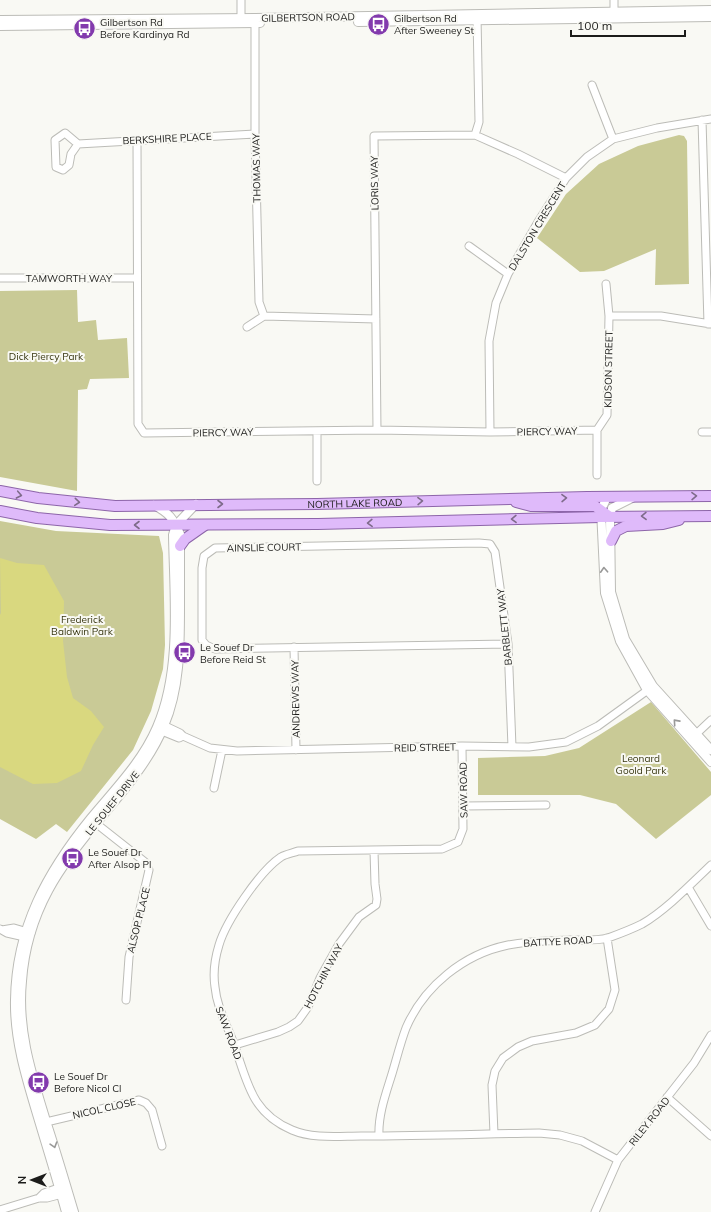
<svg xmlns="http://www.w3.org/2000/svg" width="711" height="1212" font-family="Mulish,sans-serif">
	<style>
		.green { fill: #c9ca96 }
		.water { fill: #d9d87f }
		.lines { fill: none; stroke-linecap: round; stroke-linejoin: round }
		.minor-casing { stroke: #bcbcb7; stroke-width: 9 }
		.tertiary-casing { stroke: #bcbcb7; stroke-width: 10 }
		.primary-casing { stroke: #8d65a9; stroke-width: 12 }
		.minor { stroke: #fff; stroke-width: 7 }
		.tertiary { stroke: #fff; stroke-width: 8 }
		.primary { stroke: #dfbafa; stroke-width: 10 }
		.oneway { stroke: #7e6b8a }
		.oneway2 { stroke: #999998 }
		.labels { text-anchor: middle; stroke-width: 4; stroke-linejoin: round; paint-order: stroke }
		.street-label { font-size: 10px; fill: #1c1c1a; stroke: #f9f9f4 }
		.poi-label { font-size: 10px; fill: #1c1c1a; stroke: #f9f9f4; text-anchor: start }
		.park-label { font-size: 10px; fill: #36350f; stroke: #f9f9f4 }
	</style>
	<rect width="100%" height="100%" fill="#f9f9f4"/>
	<!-- green -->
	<path class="green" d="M 679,135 L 684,136 L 687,141 L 689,284 L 655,285 L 656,249 L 604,271 L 580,272 L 537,238 L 566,194 L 599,164 L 638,146 Z
		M 77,290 L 78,322 L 96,320 L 98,340 L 127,338 L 129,378 L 90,379 L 87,389 L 78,390 L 77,491 L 0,477 L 0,291 Z
		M 0,521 L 56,531 L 159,536 L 163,553 L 165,645 L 163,669 L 151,711 L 133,750 L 67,832 L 56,824 L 36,839 L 0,819 Z
		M 651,702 L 711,772 L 711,795 L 656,839 L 616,804 L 580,795 L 478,795 L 478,758 L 545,756 L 579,748 Z"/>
	<!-- water -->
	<path class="water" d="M 0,558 L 17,563 L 44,565 L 64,601 L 63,641 L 67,677 L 73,698 L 91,711 L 104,727 L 93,745 L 81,771 L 57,783 L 33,784 L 0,767 L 0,615 L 1,613 Z"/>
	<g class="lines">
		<defs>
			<path id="minor" d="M 241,0 L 241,23
				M 614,0 L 614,16
				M 255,18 L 255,134 L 259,302 L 264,316
				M 592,85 L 613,139
				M 702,120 L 708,324
				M 475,135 L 479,122 L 477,16
				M 137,140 L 138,424 L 144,433 L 377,430 L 490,432 L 597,430
				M 78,144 L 65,133 L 55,140 L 56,167 L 63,170 L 69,165 L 71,154 L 78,144 L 255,134
				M 469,246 L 508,274
				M 0,278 L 137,278
				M 609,316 L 661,316 L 711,324
				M 247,327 L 264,316 L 376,319
				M 377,430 L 374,136 L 475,135 L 518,154 L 566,178
				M 317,431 L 317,481
				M 490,432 L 489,341 L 496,303 L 508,274 L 538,222 L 566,178 L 587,157 L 613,139 L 657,128 L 711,119
				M 702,432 L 711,432
				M 597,475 L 597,430 L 607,415 L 609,316 L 606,284
				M 508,644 L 215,649 L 206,645 L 202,640 L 202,568 L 204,556 L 215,548 L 479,543 L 490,544 L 495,552 L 508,644 L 512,747
				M 294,647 L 296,750
				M 161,724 L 180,733 L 183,736
				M 157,729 L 179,738 L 183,736 L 210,748 L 237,751 L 462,746 L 529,747 L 566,742 L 598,726 L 652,687
				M 693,737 L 711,720
				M 462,746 L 463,829 L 458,842 L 442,849 L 298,851 C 293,853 286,854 281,857 C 260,871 226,921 219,945 C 215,958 213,974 215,987 C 217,1009 228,1026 235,1047 C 248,1084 252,1113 292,1130 C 313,1139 339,1136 361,1136 C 421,1136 480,1134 539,1133 L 560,1135 L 582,1141 L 618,1160
				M 214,788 L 222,750
				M 464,806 L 546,805
				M 93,821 L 145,862 L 149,870 L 129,957 L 126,1000
				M 688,887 L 711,926
				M 0,929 L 7,933 L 29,938
				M 2,930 L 14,928 L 31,933
				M 235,1045 L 278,1032 L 289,1027 L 298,1021 L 308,1007 L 320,978 L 339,944 L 359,917 L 376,905 L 377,899 L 375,884 L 374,851
				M 667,1097 L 711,1136
				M 42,1123 L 139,1100 L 146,1103 L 152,1110 L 162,1146
				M 494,1134 L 492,1085 L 495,1071 L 503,1058 L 518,1047 L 532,1041 L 576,1033 L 595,1025 L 609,1009 L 615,990 L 607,938
				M 379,1136 C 378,1116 385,1096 391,1077 C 396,1061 400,1044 406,1028 C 424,986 464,954 508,945 C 529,941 548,941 569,940 C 581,940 596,941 608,938 C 619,934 632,929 642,924 C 666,910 691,884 711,865
				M 39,1198 L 44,1193 L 64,1186
				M 0,1210 L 39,1198 L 47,1198 L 66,1193
				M 595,1212 L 618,1160 L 694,1063 L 711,1035"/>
			<path id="tertiary" d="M 0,20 L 255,18 L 711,10
				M 358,22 L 711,17
				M 0,26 L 260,23
				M 607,497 L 601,510 L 605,593 L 620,641 L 647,690 L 711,762
				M 634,497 L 612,508 L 610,517 L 611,592 L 625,639 L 653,686 L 711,750
				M 66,1212 C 58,1183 49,1154 40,1124 C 28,1084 14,1042 15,1000 C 16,928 47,872 91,818 C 115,789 142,762 157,727 C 182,669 174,596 173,535 L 176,525 L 196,504
				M 74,1212 C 65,1182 56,1151 46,1121 C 32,1075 17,1030 22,981 C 27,911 60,865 104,814 C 126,788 151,758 164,726 C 180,689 180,647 180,607 C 180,583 180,559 180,534 C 173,518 169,513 154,505"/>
			<g id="primary">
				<path id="s1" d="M 0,491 L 38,498 L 115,506 L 317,504 L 587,497 L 711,496"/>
				<path d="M 516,502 L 531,506 L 595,506 L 610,517"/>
				<path d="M 0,511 L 37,518 L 110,525 L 318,524 L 601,517 L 711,516"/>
				<path d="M 611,541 L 616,531 L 626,526 L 663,524 L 679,520"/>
				<path d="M 180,546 L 185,539 L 205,525"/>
			</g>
		</defs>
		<!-- minor casing -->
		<use href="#minor" class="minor-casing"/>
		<!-- tertiary casing -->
		<use href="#tertiary" class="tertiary-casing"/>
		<!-- primary casing -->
		<use href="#primary" class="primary-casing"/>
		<!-- minor -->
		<use href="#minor" class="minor"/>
		<!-- tertiary -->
		<use href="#tertiary" class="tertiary"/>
		<!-- primary -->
		<use href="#primary" class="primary"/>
	</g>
	<!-- one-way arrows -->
	<defs><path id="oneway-chevron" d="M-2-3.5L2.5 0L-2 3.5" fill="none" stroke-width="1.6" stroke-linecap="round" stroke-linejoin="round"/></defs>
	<g class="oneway">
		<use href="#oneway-chevron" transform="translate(19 495) rotate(11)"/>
		<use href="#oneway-chevron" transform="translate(694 496) rotate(-1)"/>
		<use href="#oneway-chevron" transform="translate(564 498) rotate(-1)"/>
		<use href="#oneway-chevron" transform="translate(420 501) rotate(-1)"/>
		<use href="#oneway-chevron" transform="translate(77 502) rotate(5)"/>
		<use href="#oneway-chevron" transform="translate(220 504)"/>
		<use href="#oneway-chevron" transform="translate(644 516) rotate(179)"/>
		<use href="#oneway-chevron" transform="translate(514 519) rotate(179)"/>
		<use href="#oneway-chevron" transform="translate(370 523) rotate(178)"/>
		<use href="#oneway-chevron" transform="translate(137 525) rotate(-180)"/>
	</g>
	<g class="oneway2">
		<use href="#oneway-chevron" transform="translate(604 570) rotate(-93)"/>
		<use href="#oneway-chevron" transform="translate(676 722) rotate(-132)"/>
		<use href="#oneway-chevron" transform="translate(54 1145) rotate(73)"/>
	</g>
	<!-- icons -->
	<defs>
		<symbol id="bus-disc" viewBox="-11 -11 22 22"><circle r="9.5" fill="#823aad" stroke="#f9f9f4"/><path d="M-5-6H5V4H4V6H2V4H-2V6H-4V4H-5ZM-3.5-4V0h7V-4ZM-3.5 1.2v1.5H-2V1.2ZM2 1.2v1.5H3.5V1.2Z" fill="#fff"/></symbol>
	</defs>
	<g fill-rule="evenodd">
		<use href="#bus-disc" x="366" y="12" width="25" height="25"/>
		<use href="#bus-disc" x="72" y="16" width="25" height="25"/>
		<use href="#bus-disc" x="172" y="640" width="25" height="25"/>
		<use href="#bus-disc" x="60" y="846" width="25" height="25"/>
		<use href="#bus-disc" x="26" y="1070" width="25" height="25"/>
	</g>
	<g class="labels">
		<!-- street labels -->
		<g class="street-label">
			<text transform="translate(308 17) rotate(-1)" y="4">GILBERTSON ROAD</text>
			<text transform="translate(167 138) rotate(-3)" y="4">BERKSHIRE PLACE</text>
			<text transform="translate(256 168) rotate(-91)" y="4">THOMAS WAY</text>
			<text transform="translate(374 183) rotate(-91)" y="4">LORIS WAY</text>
			<text transform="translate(537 226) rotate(-59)" y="4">DALSTON CRESCENT</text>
			<text x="69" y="282">TAMWORTH WAY</text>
			<text transform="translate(608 369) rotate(-89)" y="4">KIDSON STREET</text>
			<text transform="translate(547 431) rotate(-1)" y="4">PIERCY WAY</text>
			<text transform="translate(223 432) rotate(-1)" y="4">PIERCY WAY</text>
			<text dy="4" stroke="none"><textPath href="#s1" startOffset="356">NORTH LAKE ROAD</textPath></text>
			<text transform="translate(264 547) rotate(-1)" y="4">AINSLIE COURT</text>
			<text transform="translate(504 627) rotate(-96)" y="4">BARBLETT WAY</text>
			<text transform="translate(295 699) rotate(-91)" y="4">ANDREWS WAY</text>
			<text transform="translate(425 747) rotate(-1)" y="4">REID STREET</text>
			<text transform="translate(463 790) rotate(-91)" y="4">SAW ROAD</text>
			<text transform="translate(112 803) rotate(-51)" y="4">LE SOUEF DRIVE</text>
			<text transform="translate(138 920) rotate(-76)" y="4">ALSOP PLACE</text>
			<text transform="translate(558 941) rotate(-3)" y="4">BATTYE ROAD</text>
			<text transform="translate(323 976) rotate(-62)" y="4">HOTCHIN WAY</text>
			<text transform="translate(229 1033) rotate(69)" y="4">SAW ROAD</text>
			<text transform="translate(104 1108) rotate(-13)" y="4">NICOL CLOSE</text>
			<text transform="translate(649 1121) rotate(-52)" y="4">RILEY ROAD</text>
		</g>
		<!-- poi labels -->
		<g class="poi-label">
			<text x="394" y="22">Gilbertson Rd<tspan x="394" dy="12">After Sweeney St</tspan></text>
			<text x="100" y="26">Gilbertson Rd<tspan x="100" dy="12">Before Kardinya Rd</tspan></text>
			<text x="200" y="651">Le Souef Dr<tspan x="200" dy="12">Before Reid St</tspan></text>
			<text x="88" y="856">Le Souef Dr<tspan x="88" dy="12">After Alsop Pl</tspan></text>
			<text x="54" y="1080">Le Souef Dr<tspan x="54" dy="12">Before Nicol Cl</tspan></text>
		</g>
		<!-- park labels -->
		<g class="park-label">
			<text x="46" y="360">Dick Piercy Park</text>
			<text x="82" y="623">Frederick<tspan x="82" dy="12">Baldwin Park</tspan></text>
			<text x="641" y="762">Leonard<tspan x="641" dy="12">Goold Park</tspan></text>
		</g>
	</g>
	<!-- north arrow -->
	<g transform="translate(32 1180) rotate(270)" stroke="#f9f9f4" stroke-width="3" paint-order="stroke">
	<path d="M0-3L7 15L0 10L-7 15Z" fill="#1c1c1a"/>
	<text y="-6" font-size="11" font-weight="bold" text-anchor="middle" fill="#1c1c1a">N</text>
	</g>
	<!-- scale -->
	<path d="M571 30v6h114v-6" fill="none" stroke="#1c1c1a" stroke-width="2"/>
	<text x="577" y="30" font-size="12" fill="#1c1c1a" stroke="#f9f9f4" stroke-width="3" paint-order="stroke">100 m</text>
</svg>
